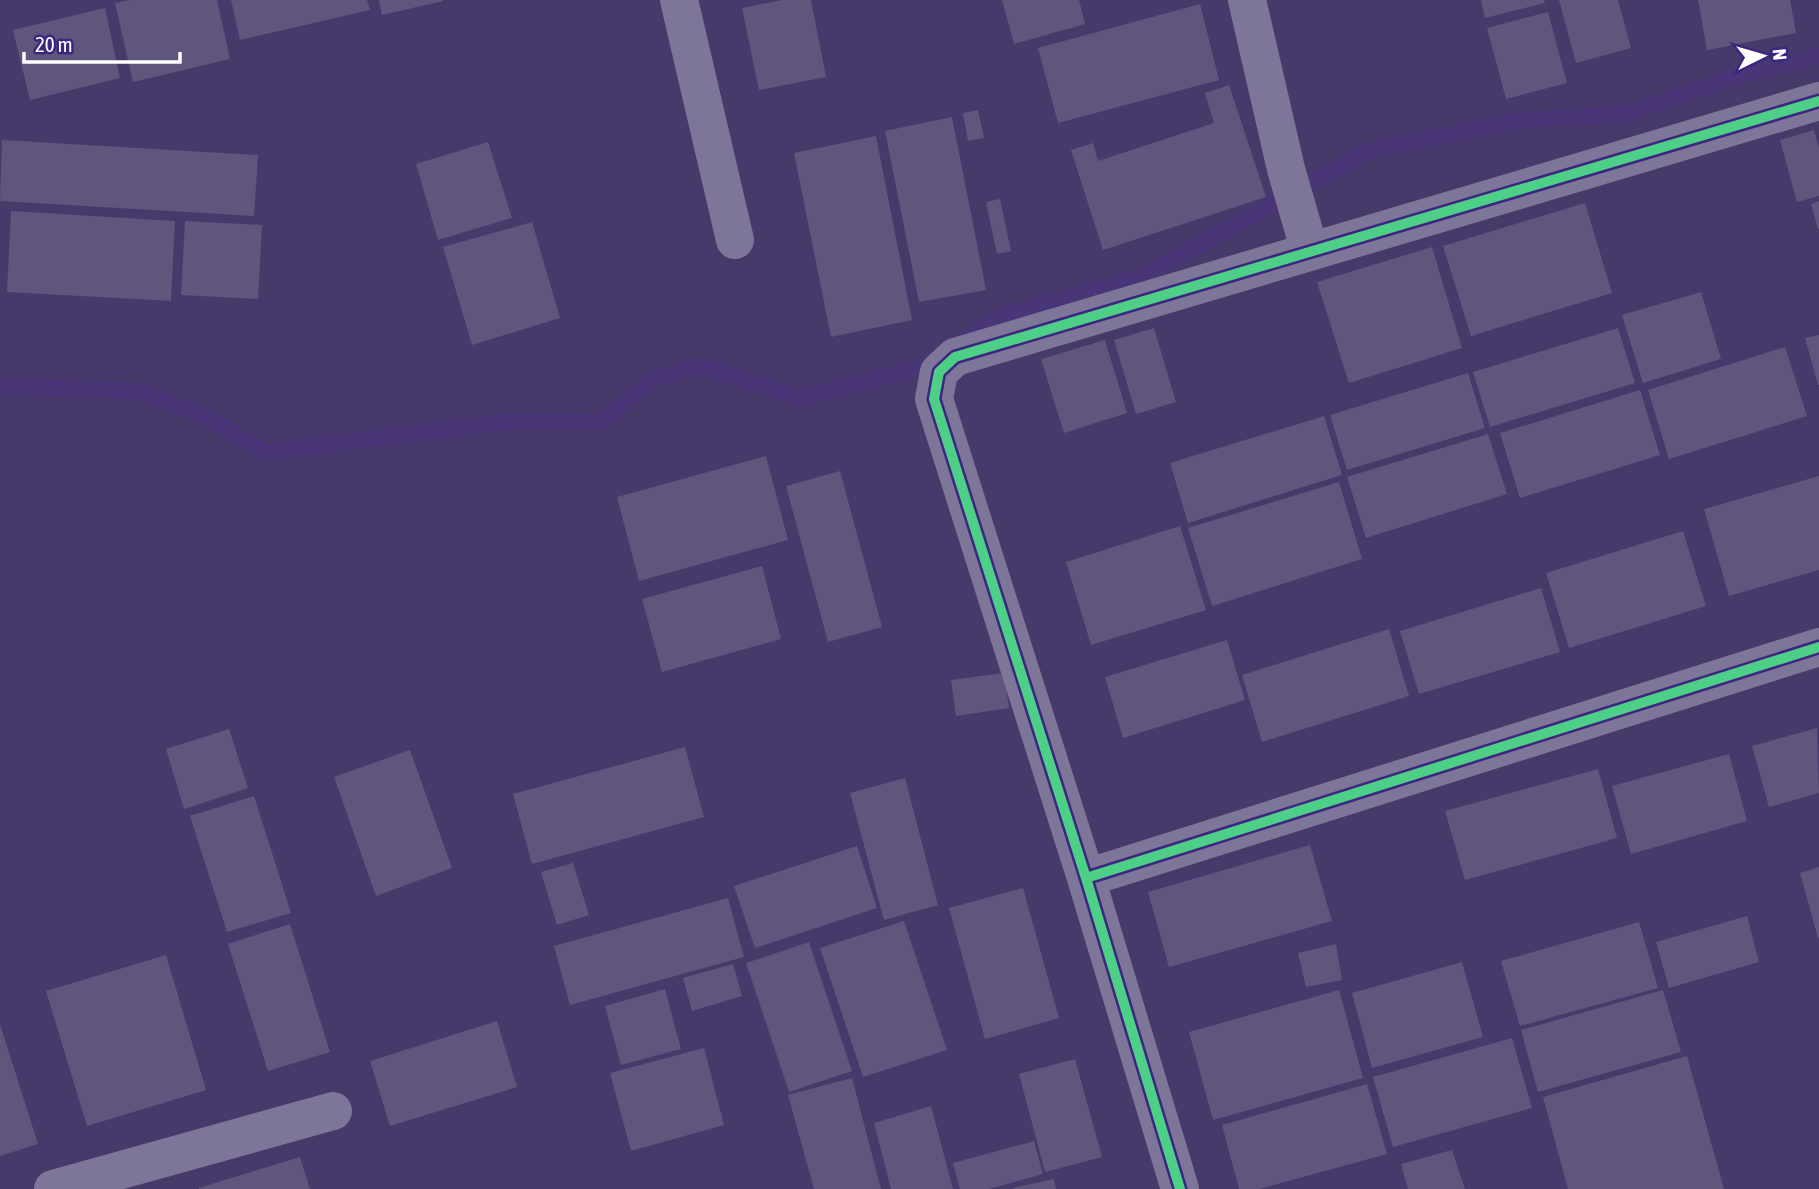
<svg xmlns="http://www.w3.org/2000/svg" width="1819" height="1189" font-family="'Asap Condensed',sans-serif">
	<style>
		.lines { fill: none; stroke-linecap: round; stroke-linejoin: round }
		.stream { stroke: #483678; stroke-width: 16 }
		.building { fill: #5f557d }
		.minor { stroke: #7e7699; stroke-width: 38 }
		.cycleway-casing { stroke: #3d267f; stroke-width: 15 }
		.cycleway { stroke: #4dcf88; stroke-width: 10 }
	</style>
	<rect width="100%" height="100%" fill="#473a6b"/>
	<g class="lines">
		<!-- stream -->
		<path class="stream" d="M 966,339 L 1005,314 L 1137,279 L 1370,150 L 1521,120 L 1626,114 L 1727,79 L 1819,56
			M 0,386 L 138,391 L 204,416 L 265,452 L 506,422 L 603,422 L 652,379 L 699,366 L 801,398 L 923,367 L 938,357"/>
	</g>
	<!-- building -->
	<path class="building" d="M 129,0 L 217,0 L 230,59 L 133,82 L 115,3 Z
		M 231,0 L 367,0 L 370,10 L 240,40 Z
		M 379,0 L 443,0 L 443,1 L 382,15 Z
		M 782,0 L 811,0 L 826,77 L 759,90 L 742,8 Z
		M 1002,0 L 1079,0 L 1085,24 L 1014,44 Z
		M 1481,0 L 1544,0 L 1545,3 L 1485,18 Z
		M 1559,0 L 1618,0 L 1631,48 L 1576,63 Z
		M 1698,0 L 1790,0 L 1796,33 L 1707,50 Z
		M 1200,4 L 1219,80 L 1058,123 L 1038,48 Z
		M 105,8 L 120,78 L 30,100 L 13,30 Z
		M 1548,12 L 1567,83 L 1506,99 L 1487,28 Z
		M 1229,85 L 1266,197 L 1103,250 L 1071,150 L 1093,143 L 1098,161 L 1214,123 L 1205,93 Z
		M 978,110 L 984,138 L 968,141 L 963,113 Z
		M 952,117 L 986,290 L 919,302 L 885,131 Z
		M 1814,130 L 1819,148 L 1819,196 L 1797,202 L 1780,140 Z
		M 876,136 L 912,320 L 831,337 L 794,153 Z
		M 2,140 L 258,155 L 254,216 L 0,201 Z
		M 488,142 L 512,218 L 438,240 L 416,164 Z
		M 1000,199 L 1011,251 L 997,254 L 986,202 Z
		M 1819,201 L 1819,229 L 1818,229 L 1811,204 Z
		M 1585,203 L 1612,293 L 1471,336 L 1443,246 Z
		M 11,211 L 175,221 L 171,301 L 7,292 Z
		M 185,221 L 262,225 L 258,299 L 181,295 Z
		M 532,222 L 560,318 L 472,345 L 443,247 Z
		M 1432,247 L 1462,348 L 1349,383 L 1317,282 Z
		M 1701,292 L 1721,359 L 1643,383 L 1622,315 Z
		M 1154,328 L 1176,402 L 1136,414 L 1114,340 Z
		M 1618,328 L 1635,383 L 1490,427 L 1473,372 Z
		M 1819,335 L 1819,385 L 1818,385 L 1805,338 Z
		M 1105,340 L 1127,413 L 1064,433 L 1041,359 Z
		M 1785,347 L 1807,416 L 1669,459 L 1648,390 Z
		M 1468,373 L 1485,428 L 1347,470 L 1330,415 Z
		M 1640,390 L 1660,455 L 1520,498 L 1500,433 Z
		M 1324,416 L 1342,475 L 1188,523 L 1170,463 Z
		M 1488,434 L 1507,494 L 1366,538 L 1347,477 Z
		M 766,456 L 788,540 L 639,581 L 617,497 Z
		M 840,471 L 882,627 L 828,642 L 786,486 Z
		M 1819,476 L 1819,570 L 1729,596 L 1704,509 Z
		M 1339,482 L 1362,559 L 1212,606 L 1188,528 Z
		M 1180,526 L 1206,610 L 1091,645 L 1066,562 Z
		M 1683,531 L 1706,606 L 1569,648 L 1546,573 Z
		M 762,566 L 781,639 L 662,672 L 642,599 Z
		M 1541,588 L 1560,652 L 1419,694 L 1400,631 Z
		M 1389,629 L 1409,696 L 1262,742 L 1242,675 Z
		M 1227,640 L 1245,700 L 1123,738 L 1105,677 Z
		M 1004,673 L 1009,708 L 956,716 L 951,680 Z
		M 1817,728 L 1819,793 L 1769,807 L 1752,746 Z
		M 229,729 L 248,788 L 184,809 L 166,749 Z
		M 685,747 L 704,817 L 532,864 L 513,794 Z
		M 410,750 L 452,868 L 376,896 L 334,777 Z
		M 1729,754 L 1747,821 L 1631,854 L 1612,786 Z
		M 1598,769 L 1617,838 L 1465,880 L 1445,811 Z
		M 905,778 L 938,905 L 884,920 L 850,793 Z
		M 254,796 L 291,913 L 227,932 L 190,816 Z
		M 1310,845 L 1332,921 L 1169,967 L 1148,892 Z
		M 857,846 L 877,908 L 755,948 L 734,886 Z
		M 573,863 L 589,915 L 557,925 L 541,872 Z
		M 1819,867 L 1819,938 L 1818,938 L 1800,873 Z
		M 1023,888 L 1059,1018 L 985,1039 L 949,908 Z
		M 728,898 L 744,957 L 570,1005 L 554,946 Z
		M 1747,916 L 1759,962 L 1669,988 L 1656,942 Z
		M 904,921 L 947,1050 L 863,1077 L 820,948 Z
		M 1639,922 L 1658,988 L 1520,1026 L 1501,961 Z
		M 290,924 L 330,1052 L 268,1071 L 228,944 Z
		M 809,942 L 852,1071 L 789,1092 L 746,963 Z
		M 1336,944 L 1342,980 L 1306,987 L 1298,953 Z
		M 166,955 L 206,1090 L 87,1126 L 46,991 Z
		M 1462,962 L 1483,1037 L 1372,1068 L 1352,993 Z
		M 733,964 L 742,996 L 692,1011 L 683,978 Z
		M 665,989 L 681,1049 L 621,1065 L 605,1006 Z
		M 1339,990 L 1363,1078 L 1213,1120 L 1189,1032 Z
		M 1663,990 L 1681,1052 L 1538,1092 L 1521,1030 Z
		M 497,1021 L 517,1087 L 390,1126 L 370,1061 Z
		M 0,1024 L 38,1144 L 0,1156 Z
		M 1512,1038 L 1532,1108 L 1393,1147 L 1373,1077 Z
		M 704,1048 L 724,1125 L 631,1151 L 610,1073 Z
		M 1687,1056 L 1724,1189 L 1568,1189 L 1543,1097 Z
		M 1075,1059 L 1102,1157 L 1045,1172 L 1019,1074 Z
		M 852,1078 L 881,1189 L 814,1189 L 788,1095 Z
		M 1367,1084 L 1387,1154 L 1259,1189 L 1239,1189 L 1222,1125 Z
		M 931,1106 L 953,1189 L 891,1189 L 874,1123 Z
		M 1034,1141 L 1043,1174 L 989,1189 L 960,1189 L 953,1163 Z
		M 1452,1150 L 1465,1189 L 1408,1189 L 1401,1164 Z
		M 300,1157 L 310,1189 L 199,1189 L 199,1188 Z
		M 1054,1179 L 1056,1189 L 1013,1189 L 1013,1188 Z"/>
	<g class="lines">
		<!-- minor -->
		<path class="minor" d="M 679,0 L 735,240
			M 1247,0 L 1286,169 L 1310,252
			M 1086,878 L 1819,647
			M 53,1189 L 333,1111
			M 1180,1189 L 1086,878 L 934,399 L 939,372 L 955,357 L 1819,101"/>
		<defs>
			<path id="cycleway" d="M 1086,878 L 1819,647
				M 1180,1189 L 1086,878 L 934,399 L 939,372 L 955,357 L 1819,101"/>
		</defs>
		<!-- cycleway casing -->
		<use href="#cycleway" class="cycleway-casing"/>
		<!-- cycleway -->
		<use href="#cycleway" class="cycleway"/>
	</g>
	<!-- north arrow -->
	<g transform="translate(1763 56) rotate(85)" stroke="#3d267f" stroke-width="5" paint-order="stroke">
	<path d="M0-5L12 26L0 18L-12 26Z" fill="#ffffff"/>
	<text y="-10" font-size="19" font-weight="bold" text-anchor="middle" fill="#ffffff">N</text>
	</g>
	<!-- scale -->
	<path d="M24 52v10h156v-10" fill="none" stroke="#ffffff" stroke-width="3.5"/>
	<text x="35" y="52" font-size="21" fill="#ffffff" stroke="#3d267f" stroke-width="5" paint-order="stroke">20 m</text>
</svg>
